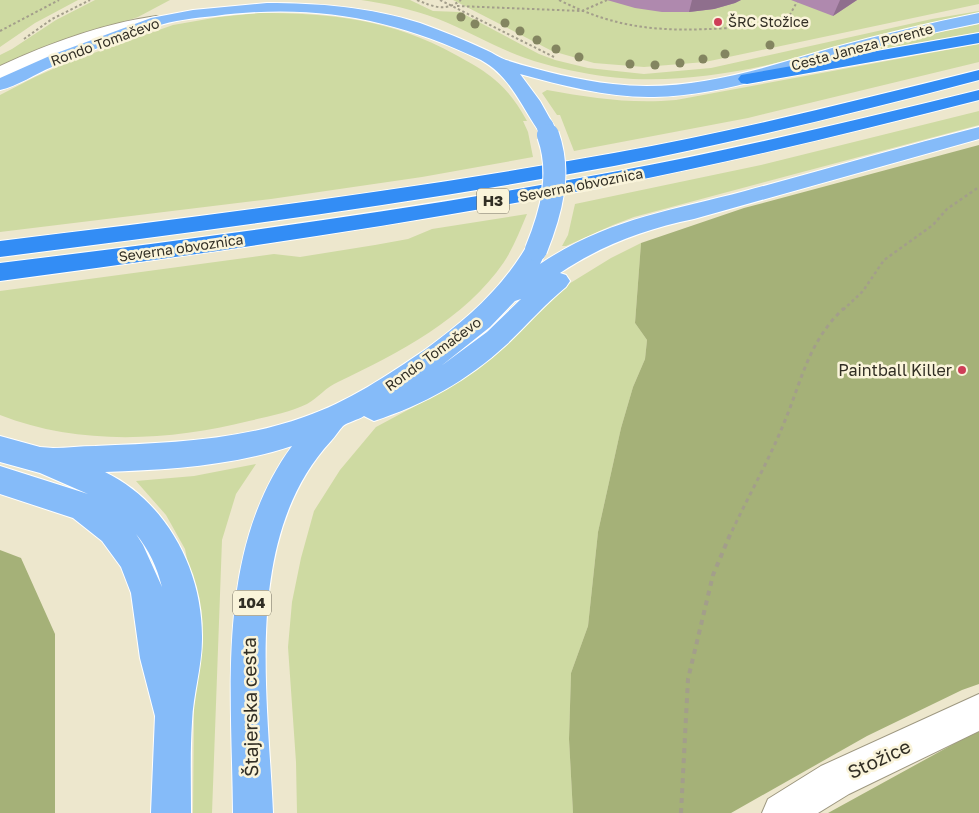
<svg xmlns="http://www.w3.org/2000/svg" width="979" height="813" font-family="'Golos Text',sans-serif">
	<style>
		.green { fill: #cedaa2 }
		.forest { fill: #a5b178 }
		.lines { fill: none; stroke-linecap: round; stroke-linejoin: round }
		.minor-casing { stroke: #9e9880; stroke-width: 2 }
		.major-casing { stroke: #fff; stroke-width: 2 }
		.highway-casing { stroke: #fff; stroke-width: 2 }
		.path-far3 { stroke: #a39e8b; stroke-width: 2; stroke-dasharray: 2.5 2.5; stroke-linecap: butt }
		.path-far2 { stroke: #a39e8b; stroke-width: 2.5; stroke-dasharray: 3 3; stroke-linecap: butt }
		.path-far1 { stroke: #a39e8b; stroke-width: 3; stroke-dasharray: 4 4; stroke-linecap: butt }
		.path { stroke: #a39e8b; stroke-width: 4; stroke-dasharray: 5 5; stroke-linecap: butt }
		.minor { fill: #fff; fill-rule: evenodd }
		.major { fill: #85bbf9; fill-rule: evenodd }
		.highway { fill: #338df5; fill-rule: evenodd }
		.major-bridge-far1-casing { stroke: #fff; stroke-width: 18; stroke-linecap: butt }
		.major-bridge-casing { stroke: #fff; stroke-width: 24; stroke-linecap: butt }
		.major-bridge-far1 { stroke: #85bbf9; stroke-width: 17 }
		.major-bridge { stroke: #85bbf9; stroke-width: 22 }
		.tree { fill: #838560 }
		.wall { fill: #af89ae }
		.shaded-wall { fill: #8f6f8d }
		.poi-dot { fill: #ce3e58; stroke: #faf4da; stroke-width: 2 }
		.labels { text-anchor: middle; stroke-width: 5; stroke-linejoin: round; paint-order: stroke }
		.far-poi-label { font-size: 14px; fill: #312e24; stroke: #faf4da; text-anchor: start }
		.far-street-label { font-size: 14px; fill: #312e24; stroke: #faf4da }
		.shield { fill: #faf4da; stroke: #6d695b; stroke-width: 1 }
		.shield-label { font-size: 15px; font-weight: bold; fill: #312e24 }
		.poi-label { font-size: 16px; fill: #312e24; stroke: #faf4da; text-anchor: end }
		.near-street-label { font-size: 19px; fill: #312e24; stroke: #faf4da }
	</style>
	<rect width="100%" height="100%" fill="#ede7cd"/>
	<!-- green -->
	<path class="green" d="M 0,0 L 78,0 L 35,23 L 0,47 Z
		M 95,0 L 170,0 L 138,17 L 63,43 L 0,70 L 0,55 L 12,49 L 56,20 Z
		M 361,0 L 410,0 L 433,11 L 460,12 L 539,54 L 555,60 L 588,68 L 644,74 L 711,68 L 932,19 L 979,11 L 979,14 C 847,36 715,101 579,72 C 553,67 527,60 503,49 C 478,38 454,24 427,15 C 406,8 383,3 361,0 Z
		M 453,0 L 979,0 L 979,4 L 705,62 L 644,67 L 594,63 L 552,51 Z
		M 258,13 C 331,13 391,19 456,55 C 491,74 507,85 527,121 L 523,121 L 528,132 L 533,157 L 422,177 L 271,199 L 0,232 L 0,95 L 35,77 L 71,61 L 173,25 L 219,17 Z
		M 979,24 L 979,32 L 854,54 L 904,40 Z
		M 979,44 L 979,62 L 748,118 L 574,151 L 560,115 L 557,115 L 542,93 L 547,90 C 592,98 630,104 676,100 Z
		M 979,111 L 979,125 L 634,217 L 613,225 L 566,246 L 562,246 L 568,235 L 575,204 L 761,165 Z
		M 527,214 C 520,230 514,247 504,262 C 465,319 399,353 338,382 C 326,387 318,398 307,404 C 291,412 266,417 249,421 C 169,441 79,446 0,415 L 0,291 L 274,254 L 300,257 L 375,245 L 408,239 L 432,229 Z
		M 641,243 L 635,323 L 647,340 L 645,359 L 633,387 L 621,428 L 598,532 L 588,626 L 571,673 L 569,739 L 573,813 L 297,813 L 296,762 L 288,647 L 292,602 L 301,558 L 314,511 L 340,470 L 376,427 L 432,397 L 559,290 L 611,258 Z
		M 256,464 L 236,494 L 222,540 L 212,813 L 193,813 L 195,598 L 185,549 L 166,515 L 136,481 L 194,476 Z"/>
	<!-- forest -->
	<path class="forest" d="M 979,145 L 979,684 L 962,690 L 867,736 L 731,813 L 573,813 L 569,739 L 571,673 L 588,626 L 598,532 L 621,428 L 633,387 L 645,359 L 647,340 L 635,323 L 641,243 L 744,208 Z
		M 0,550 L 21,558 L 55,634 L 55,813 L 0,813 Z
		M 979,730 L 979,813 L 828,813 Z"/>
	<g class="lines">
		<defs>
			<path id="minor" d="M 156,16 L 162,18 L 164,21 L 162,24 L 101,37 L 62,51 L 0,78 L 0,66 C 50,43 101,24 156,16 Z
				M 979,694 L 979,731 L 849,794 L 818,813 L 762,813 L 768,799 L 821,766 Z"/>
			<path id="major" d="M 267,3 C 318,3 370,7 420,23 C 442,31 465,40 486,50 C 493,53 500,58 506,60 C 541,71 578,80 613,84 C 689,93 760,69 832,48 C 880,35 930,23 979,13 L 979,23 C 933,32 888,43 843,56 C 782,73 719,96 654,97 C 609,98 564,86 520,74 L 540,101 L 554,126 L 552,130 L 545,132 L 538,130 C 520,104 510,76 481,60 C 393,18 312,3 215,16 C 195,18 173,20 155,27 C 120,39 86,52 52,67 C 35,74 18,86 0,90 L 0,78 L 54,54 L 151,18 L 193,10 Z
				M 979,127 L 979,139 L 694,219 C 645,229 602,245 560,273 L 566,275 L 570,281 L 566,287 C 544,305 526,326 506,345 C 467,381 423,405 374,421 L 364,416 C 358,420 348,422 343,426 C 339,430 335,437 331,441 C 242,537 268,694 273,813 L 233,813 C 232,691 215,551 292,446 C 232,466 167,470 105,472 C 167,502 203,571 202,639 C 202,667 193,694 192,722 C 190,752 191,783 191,813 L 151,813 L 155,716 L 140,658 L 131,593 L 121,567 L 102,541 L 73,518 L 0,494 L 0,466 L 88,494 L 40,473 L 0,462 L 0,436 L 40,447 L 53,448 C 67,448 81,446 95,446 C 165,443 237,441 304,417 C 348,402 388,375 426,349 C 467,319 502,289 528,244 L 536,242 L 544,244 L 547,250 L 540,264 C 607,219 670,211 745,191 C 823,170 901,147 979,127 ZM 521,299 L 487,332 L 441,366 L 490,327 L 515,301 ZM 136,534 C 149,550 157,567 162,587 L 143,545 Z"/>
			<path id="highway" d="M 979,33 L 979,43 L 747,84 L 741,83 L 738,79 L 741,75 L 747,74 Z
				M 979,70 L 979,80 C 858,112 737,142 614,166 C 410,204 205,231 0,257 L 0,241 C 205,216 410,190 614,153 C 737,131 858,100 979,70 Z
				M 979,90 L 979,100 C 858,131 736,161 613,185 C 410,224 205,254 0,281 L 0,263 C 205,238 410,210 613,172 C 736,149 858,120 979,90 Z"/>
		</defs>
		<!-- minor casing -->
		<use href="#minor" class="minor-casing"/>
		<!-- major casing -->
		<use href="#major" class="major-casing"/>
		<!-- highway casing -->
		<use href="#highway" class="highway-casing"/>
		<!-- path-far3 -->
		<path class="path-far3" d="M 417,0 C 434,7 445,12 461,0
			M 440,0 L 554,57
			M 559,0 C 619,30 663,32 729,28 C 748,27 768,27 786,22 L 798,0
			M 457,6 L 582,11 L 607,0
			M 0,31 L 59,0
			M 24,39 L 52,19 L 90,0"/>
		<!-- path-far2 -->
		<path class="path-far2" d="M 843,310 L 863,291 L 884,260 L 933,225 L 947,209 L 979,187"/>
		<!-- path-far1 -->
		<path class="path-far1" d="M 732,531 C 749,495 769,460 784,423 C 802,380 808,342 844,308"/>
		<!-- path -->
		<path class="path" d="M 681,813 L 688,679 L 713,575 L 732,530"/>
		<!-- minor -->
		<use href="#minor" class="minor"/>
		<!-- major -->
		<use href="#major" class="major"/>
		<!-- highway -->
		<use href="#highway" class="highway"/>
		<defs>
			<path id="major-bridge-far1" d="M 545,126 L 549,136"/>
			<path id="major-bridge" d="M 536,250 C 551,213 562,174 548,135"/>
		</defs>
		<!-- major-bridge-far1 casing -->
		<use href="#major-bridge-far1" class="major-bridge-far1-casing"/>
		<!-- major-bridge casing -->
		<use href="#major-bridge" class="major-bridge-casing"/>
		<!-- major-bridge-far1 -->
		<use href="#major-bridge-far1" class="major-bridge-far1"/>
		<!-- major-bridge -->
		<use href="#major-bridge" class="major-bridge"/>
	</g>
	<!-- trees -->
	<g class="tree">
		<circle cx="461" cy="17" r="4.5"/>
		<circle cx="505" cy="23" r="4.5"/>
		<circle cx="475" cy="24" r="4.5"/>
		<circle cx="520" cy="31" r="4.5"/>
		<circle cx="537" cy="40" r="4.5"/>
		<circle cx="770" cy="45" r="4.5"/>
		<circle cx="556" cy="49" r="4.5"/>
		<circle cx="725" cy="54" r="4.5"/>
		<circle cx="579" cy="57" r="4.5"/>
		<circle cx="703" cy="59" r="4.5"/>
		<circle cx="680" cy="63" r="4.5"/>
		<circle cx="630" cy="64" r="4.5"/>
		<circle cx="655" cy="65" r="4.5"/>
	</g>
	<!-- wall -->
	<path class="wall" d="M 607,0 L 741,0 L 735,3 L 714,9 L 689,12 L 662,12 L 635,8 Z
		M 791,0 L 857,0 L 833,16 Z"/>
	<!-- shaded-wall -->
	<path class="shaded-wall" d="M 692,0 L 741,0 L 735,3 L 714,9 L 689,12 Z
		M 840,0 L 857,0 L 833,16 Z"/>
	<!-- markers -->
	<g class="poi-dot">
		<circle cx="718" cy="22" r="5"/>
		<circle cx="962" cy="370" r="5"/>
	</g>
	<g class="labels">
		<!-- far-poi labels -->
		<g class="far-poi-label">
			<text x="728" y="27">ŠRC Stožice</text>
		</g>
		<!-- far-street labels -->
		<g class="far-street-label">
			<text transform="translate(105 42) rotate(-20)" y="5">Rondo Tomačevo</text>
			<text transform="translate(862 47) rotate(-15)" y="5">Cesta Janeza Porente</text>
			<text transform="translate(581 185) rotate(-11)" y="5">Severna obvoznica</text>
			<text transform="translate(181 248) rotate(-8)" y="5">Severna obvoznica</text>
			<text transform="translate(433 354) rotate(-36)" y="5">Rondo Tomačevo</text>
		</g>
		<!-- shield labels -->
		<g class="shield">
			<rect x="477" y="188.5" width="32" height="25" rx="4"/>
			<rect x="233" y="590.5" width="38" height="25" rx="4"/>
		</g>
		<g class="shield-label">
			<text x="493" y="206">H3</text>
			<text x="252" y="608">104</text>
		</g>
		<!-- poi labels -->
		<g class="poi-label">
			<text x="952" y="376">Paintball Killer</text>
		</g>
		<!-- near-street labels -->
		<g class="near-street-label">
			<text transform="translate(250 707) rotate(-91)" y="7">Štajerska cesta</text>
			<text transform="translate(879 759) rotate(-25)" y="7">Stožice</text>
		</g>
	</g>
</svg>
